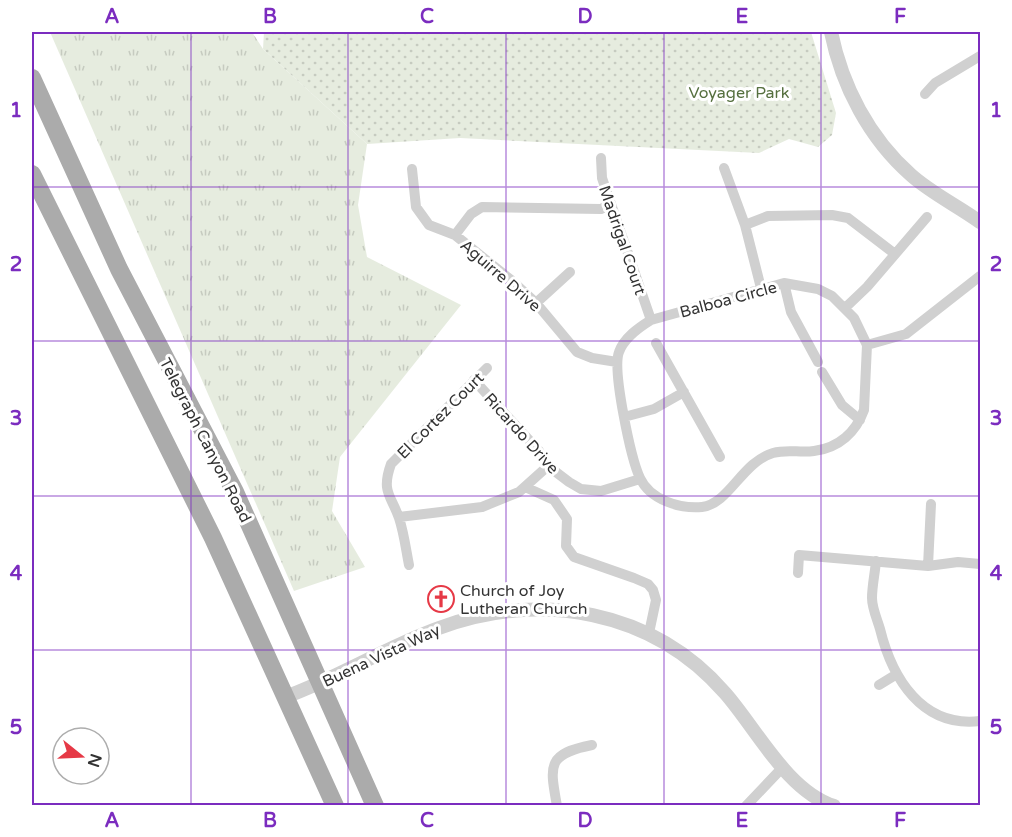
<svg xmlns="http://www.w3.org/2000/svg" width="1012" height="837" font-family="'Varela Round',sans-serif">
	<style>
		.grass { fill: url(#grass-tufts) }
		.park { fill: url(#park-dots) }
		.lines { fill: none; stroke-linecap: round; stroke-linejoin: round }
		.minor { stroke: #d0d0d0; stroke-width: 10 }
		.tertiary { stroke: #d0d0d0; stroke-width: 14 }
		.primary { stroke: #ababab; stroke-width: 18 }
		.grid { fill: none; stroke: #7b2cbf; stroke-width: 1.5; stroke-opacity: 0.55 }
		.labels { text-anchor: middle; stroke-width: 6; stroke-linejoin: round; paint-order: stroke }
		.park-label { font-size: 16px; fill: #56703f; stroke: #fff }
		.street-label { font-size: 16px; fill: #333; stroke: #fff }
		.poi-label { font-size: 16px; fill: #333; stroke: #fff; text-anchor: start }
		.neatline { fill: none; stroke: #7b2cbf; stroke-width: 2 }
		.grid-label { font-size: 20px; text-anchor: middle; font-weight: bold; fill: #7b2cbf }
	</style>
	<defs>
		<pattern id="grass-tufts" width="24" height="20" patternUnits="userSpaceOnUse" patternTransform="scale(1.5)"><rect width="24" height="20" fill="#e6ecdf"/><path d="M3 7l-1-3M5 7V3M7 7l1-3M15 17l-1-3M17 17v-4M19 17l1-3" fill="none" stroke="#c6cbc0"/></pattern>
		<pattern id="park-dots" width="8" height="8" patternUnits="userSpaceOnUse" patternTransform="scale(1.5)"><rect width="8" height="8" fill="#e6ecdf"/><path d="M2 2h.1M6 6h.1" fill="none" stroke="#c6cbc0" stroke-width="1.8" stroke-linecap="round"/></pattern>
	</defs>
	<rect width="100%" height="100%" fill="#fff"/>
	<!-- grass -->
	<path class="grass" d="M 50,32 L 252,32 L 263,49 L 367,144 L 358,205 L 367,257 L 461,305 L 340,457 L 332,511 L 365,567 L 294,591 Z"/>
	<!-- park -->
	<path class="park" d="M 264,32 L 811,32 L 836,113 L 832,135 L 818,147 L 789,139 L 759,153 L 460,138 L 367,144 L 263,49 Z"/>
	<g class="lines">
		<!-- minor -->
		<path class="minor" d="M 925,94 L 935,83 L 980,56
			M 601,158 L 602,178 L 651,320
			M 724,168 L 745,225 L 761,288
			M 412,169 L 416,207 L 429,225 L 455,235 L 511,280 L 536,303 L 577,352 L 592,358 L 617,362
			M 745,225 L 768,216 L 832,215 L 848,218 L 895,254
			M 455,235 L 471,214 L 482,207 L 601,209 L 611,204
			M 784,283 L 818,289 L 832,296 L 854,318 L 867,345 L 864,410 C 856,432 839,448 814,451 C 800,453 787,449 773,453 C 742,462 729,504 702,507 C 680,509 650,500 640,478 C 631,459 612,370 619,352 C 624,338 638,328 651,320 Z
			M 784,283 L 791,312 L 818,362
			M 536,303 L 570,272
			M 845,308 L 867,287 L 927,217
			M 656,343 L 720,457
			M 867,345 L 906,334 L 980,276
			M 822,372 L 842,405 L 860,420
			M 474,380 L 539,451 L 548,466 L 569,482 L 581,489 L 601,491 L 640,479
			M 624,417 L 654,409 L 684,392
			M 525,487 L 554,500 L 567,519 L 566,546 L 574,557 L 634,578 L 648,584 L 653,590 L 656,600 L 649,633
			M 399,517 L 482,507 L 519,492 L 548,466
			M 876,561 C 875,573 872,586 872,598 C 872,608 877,619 880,629 C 892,678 922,728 980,721
			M 409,565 C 406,550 404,533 399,518 C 391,495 381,492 391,464 L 487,368
			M 928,566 L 931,504
			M 798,573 L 799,555 L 928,566 L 958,562 L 980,564
			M 879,685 L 897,674
			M 557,806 C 550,766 546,754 592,745
			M 746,806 L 783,767"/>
		<!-- tertiary -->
		<path class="tertiary" d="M 831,32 C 842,86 869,138 911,175 C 931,193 958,206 980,222
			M 285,697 C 338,678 386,647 439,628 C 539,590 653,610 725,693 C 756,728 787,791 834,806"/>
		<!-- primary -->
		<path class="primary" d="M 32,78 L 119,269 L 235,492 L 375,806
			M 32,174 L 213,538 L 335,806"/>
	</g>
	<!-- grid -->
	<path class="grid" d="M 191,32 L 191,806M 348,32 L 348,806M 506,32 L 506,806M 664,32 L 664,806M 821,32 L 821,806M 32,187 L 980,187M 32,341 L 980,341M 32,496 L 980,496M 32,650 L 980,650"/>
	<!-- icons -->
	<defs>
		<symbol id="church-ring" viewBox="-11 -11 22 22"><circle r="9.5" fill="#fff" stroke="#e63946" stroke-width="1.5"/><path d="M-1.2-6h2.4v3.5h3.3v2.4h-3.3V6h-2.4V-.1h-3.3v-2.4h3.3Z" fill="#e63946"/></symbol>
	</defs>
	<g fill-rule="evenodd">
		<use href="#church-ring" x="426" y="584" width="30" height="30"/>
	</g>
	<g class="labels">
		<!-- park labels -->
		<g class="park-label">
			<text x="739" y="98">Voyager Park</text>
		</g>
		<!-- street labels -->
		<g class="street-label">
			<text transform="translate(623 240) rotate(71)" y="6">Madrigal Court</text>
			<text transform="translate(501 275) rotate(41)" y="6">Aguirre Drive</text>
			<text transform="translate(728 299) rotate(-15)" y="6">Balboa Circle</text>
			<text transform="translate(440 415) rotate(-45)" y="6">El Cortez Court</text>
			<text transform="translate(522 433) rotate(48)" y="6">Ricardo Drive</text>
			<text transform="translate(206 440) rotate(63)" y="6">Telegraph Canyon Road</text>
			<text transform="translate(381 655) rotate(-25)" y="6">Buena Vista Way</text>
		</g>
		<!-- poi labels -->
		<g class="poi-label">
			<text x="460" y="596">Church of Joy<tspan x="460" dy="18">Lutheran Church</tspan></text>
		</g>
	</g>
	<!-- border -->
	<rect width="1012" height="837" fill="none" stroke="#ffffff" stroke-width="66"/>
	<!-- north arrow -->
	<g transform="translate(81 756) rotate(108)"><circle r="28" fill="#ffffff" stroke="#adadad" stroke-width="1.5"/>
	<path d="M0-4.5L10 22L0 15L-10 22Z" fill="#e63946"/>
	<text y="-9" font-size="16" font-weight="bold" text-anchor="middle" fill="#333333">N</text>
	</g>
	<rect x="33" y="33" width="946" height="771" class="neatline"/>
	<g class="grid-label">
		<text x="112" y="23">A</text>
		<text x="270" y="23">B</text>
		<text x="427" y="23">C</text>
		<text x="585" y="23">D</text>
		<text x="742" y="23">E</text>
		<text x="900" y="23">F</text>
		<text x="16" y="117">1</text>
		<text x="996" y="117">1</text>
		<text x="16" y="271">2</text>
		<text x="996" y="271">2</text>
		<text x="16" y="425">3</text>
		<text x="996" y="425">3</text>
		<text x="16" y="580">4</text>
		<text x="996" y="580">4</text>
		<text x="16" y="734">5</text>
		<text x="996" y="734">5</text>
		<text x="112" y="827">A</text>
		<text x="270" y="827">B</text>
		<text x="427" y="827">C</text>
		<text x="585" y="827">D</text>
		<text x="742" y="827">E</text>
		<text x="900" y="827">F</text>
	</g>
</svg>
